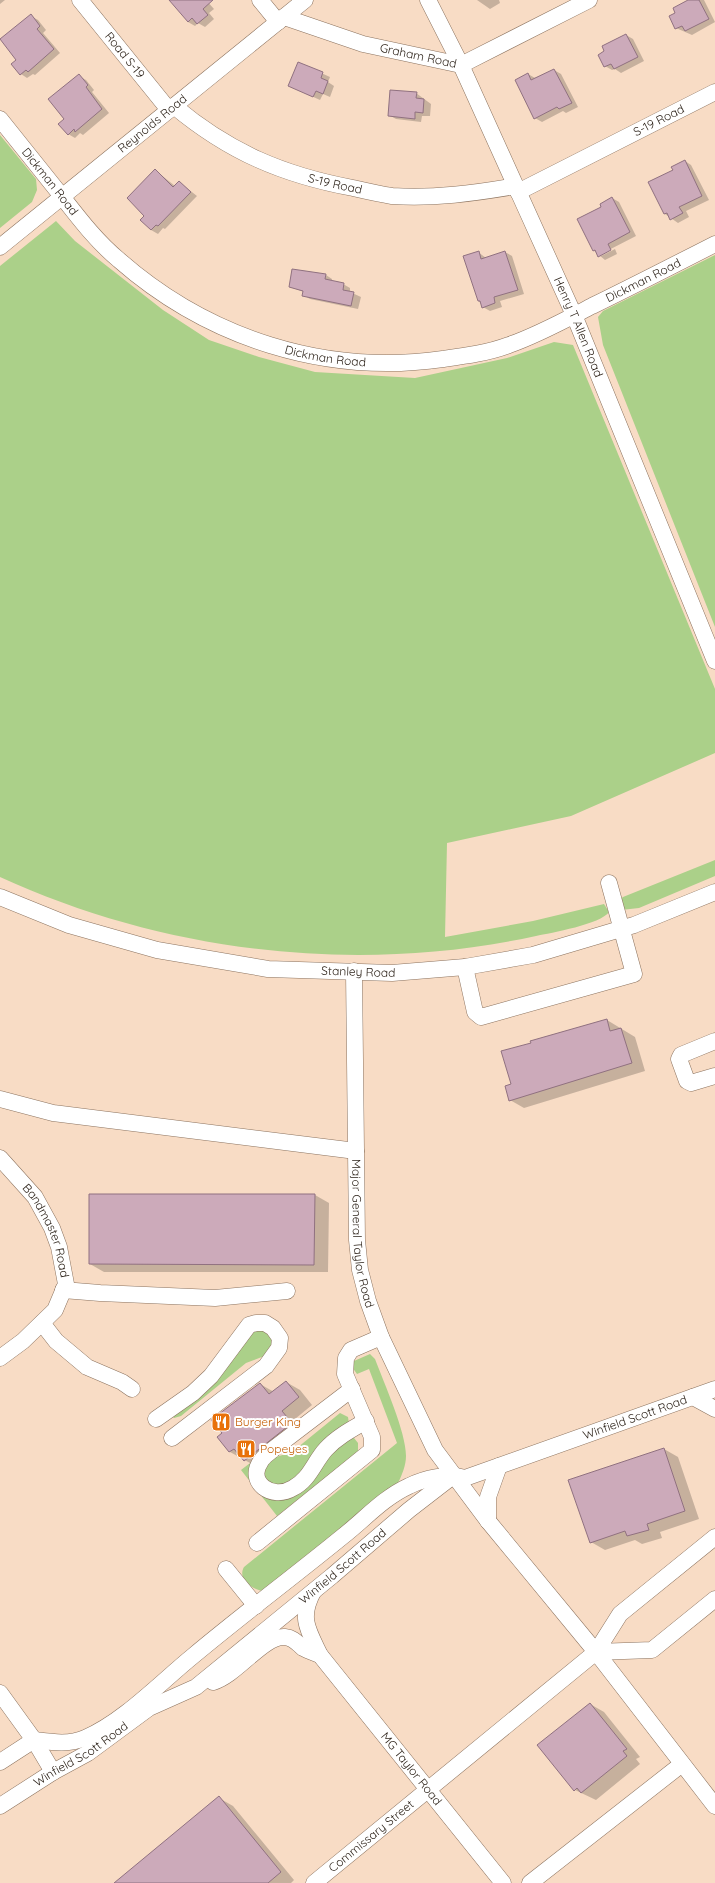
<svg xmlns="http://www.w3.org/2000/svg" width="715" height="1883" font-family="Quicksand,sans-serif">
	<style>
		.green { fill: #abd089 }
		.shadow { fill: #0003 }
		.building { fill: #ccaaba; stroke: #907180 }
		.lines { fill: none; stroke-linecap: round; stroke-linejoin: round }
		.minor-casing { stroke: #8c735f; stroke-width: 17 }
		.minor { stroke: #fff; stroke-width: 16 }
		.labels { text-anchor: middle; stroke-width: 4; stroke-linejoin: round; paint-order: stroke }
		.street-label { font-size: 12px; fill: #2e241b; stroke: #fff }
		.food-label { font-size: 12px; fill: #c56008; stroke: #fff; text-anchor: start }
	</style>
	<rect width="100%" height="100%" fill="#f8dcc5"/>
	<!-- green -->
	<path class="green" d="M 0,135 L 36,179 L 37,190 L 32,202 L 0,228 Z
		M 56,221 L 75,241 L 163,310 L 209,340 L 259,357 L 315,372 L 415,378 L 507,358 L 554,342 L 573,345 L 715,689 L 715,753 L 571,816 L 447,843 L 445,937 L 533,921 L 604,904 L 609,912 C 601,924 551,933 536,936 C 357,975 166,953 0,877 L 0,266 Z
		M 715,255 L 715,627 L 603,345 L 598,317 L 603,311 Z
		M 715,860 L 715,876 L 639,908 L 621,910 L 619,900 L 623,897 Z
		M 267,1330 L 273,1339 L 272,1347 L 267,1355 L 246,1363 L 181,1416 L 174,1418 L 172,1416 L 249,1332 Z
		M 370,1354 L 375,1359 C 384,1383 406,1432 406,1456 C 406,1465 402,1475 398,1483 L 262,1591 C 252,1589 237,1579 244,1567 L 397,1443 L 369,1369 L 357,1374 L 352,1367 L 354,1361 Z
		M 340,1413 L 348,1417 L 349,1424 L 296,1480 L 272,1487 L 264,1476 L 266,1466 L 273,1458 L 292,1452 Z
		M 349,1437 L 354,1438 L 358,1443 L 358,1452 L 277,1516 L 241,1470 L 258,1457 L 270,1498 Z"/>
	<!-- shadow -->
	<path class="shadow" d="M 0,0 L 5,0 L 0,4 Z
		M 173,0 L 206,0 L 214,9 L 209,13 L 214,19 L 205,27 L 198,23 L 195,26 L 188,22 Z
		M 477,0 L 499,0 L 500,3 L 490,9 Z
		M 690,0 L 704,0 L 715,22 L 692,35 L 676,28 L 677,13 Z
		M 31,16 L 38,20 L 46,30 L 43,33 L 60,53 L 35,75 L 33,74 L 27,78 L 21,74 L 17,60 Z
		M 626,35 L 633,39 L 644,61 L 621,73 L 615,69 L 612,70 L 605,66 Z
		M 299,63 L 330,77 L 328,82 L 334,86 L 330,97 L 323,94 L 320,100 L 296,89 Z
		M 554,70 L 561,74 L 578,107 L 566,113 L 563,111 L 542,122 L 535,118 L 528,74 L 535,78 Z
		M 79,76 L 86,80 L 94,90 L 92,92 L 109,113 L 83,135 L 80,133 L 75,138 L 68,134 L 66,119 Z
		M 416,93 L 431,104 L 430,116 L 422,116 L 421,122 L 396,119 L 389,115 Z
		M 685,161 L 691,165 L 709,200 L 686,211 L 689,217 L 678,223 L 665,214 L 650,183 L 674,170 Z
		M 155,170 L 175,186 L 179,182 L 197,196 L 165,229 L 163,228 L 158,234 L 151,230 L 146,216 Z
		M 612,198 L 619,202 L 636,236 L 601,254 L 601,256 L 615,249 L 617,254 L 605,260 L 593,250 L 602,207 Z
		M 478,252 L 486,258 L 505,252 L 512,256 L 524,294 L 500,301 L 502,307 L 490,311 L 483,307 L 479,301 Z
		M 326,275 L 332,279 L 332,282 L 343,284 L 350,288 L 350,292 L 361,297 L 358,309 L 310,299 L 303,295 L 304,292 L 290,287 Z
		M 607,1020 L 635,1037 L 645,1071 L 524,1108 L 510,1100 L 513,1085 Z
		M 315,1195 L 329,1203 L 328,1272 L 104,1272 L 90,1264 Z
		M 286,1382 L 300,1390 L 312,1405 L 295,1419 L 305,1431 L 259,1468 L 230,1452 L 218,1437 L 260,1384 L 274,1392 Z
		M 664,1449 L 678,1457 L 699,1519 L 660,1532 L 662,1538 L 642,1544 L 635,1540 L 605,1550 L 591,1542 Z
		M 590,1704 L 604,1712 L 640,1757 L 636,1759 L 640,1764 L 596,1800 L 575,1790 Z
		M 219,1798 L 233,1806 L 294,1880 L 291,1883 L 115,1883 Z"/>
	<!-- building -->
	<path class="building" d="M 169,0 L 213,0 L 203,9 L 208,15 L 197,24 L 192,18 L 188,22 Z
		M 688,0 L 699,0 L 709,19 L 685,31 L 682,26 L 675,29 L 669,16 L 675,13 L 673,8 Z
		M 31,14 L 40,26 L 37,29 L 54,49 L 28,72 L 26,70 L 20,75 L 11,64 L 16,60 L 0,39 Z
		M 626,34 L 638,57 L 614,69 L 611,64 L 604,67 L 598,55 L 604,51 L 602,46 Z
		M 298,62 L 323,72 L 321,78 L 328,81 L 323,94 L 316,91 L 313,97 L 288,86 Z
		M 554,69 L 572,103 L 559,109 L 557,107 L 534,119 L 515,80 L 528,73 L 531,80 Z
		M 79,74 L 88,85 L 86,87 L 102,109 L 75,132 L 74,129 L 68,135 L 58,124 L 64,119 L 48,99 Z
		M 390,90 L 417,92 L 416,98 L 424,99 L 423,113 L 415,112 L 415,119 L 388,116 Z
		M 685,160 L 702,196 L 679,207 L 683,213 L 670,220 L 667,213 L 664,214 L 648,182 L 673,170 L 671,167 Z
		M 155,169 L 173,187 L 179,181 L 191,192 L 158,226 L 156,225 L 151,230 L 140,220 L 144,216 L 127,198 Z
		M 612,197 L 630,232 L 608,244 L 611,250 L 598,257 L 595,250 L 593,251 L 577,219 L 601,207 L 600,204 Z
		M 479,251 L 481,259 L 505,251 L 518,290 L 494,297 L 495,303 L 482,308 L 480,301 L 478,301 L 463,256 Z
		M 292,269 L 326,274 L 325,279 L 344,283 L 343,290 L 354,292 L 351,306 L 302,296 L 303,291 L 289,287 Z
		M 607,1019 L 610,1031 L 621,1028 L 632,1063 L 509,1101 L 505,1086 L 511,1084 L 501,1051 L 531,1043 L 530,1041 Z
		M 89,1194 L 315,1194 L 314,1265 L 89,1264 Z
		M 286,1381 L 299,1397 L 282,1411 L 292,1423 L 244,1461 L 234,1449 L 229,1452 L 217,1437 L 222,1433 L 211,1420 L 260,1383 L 269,1394 Z
		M 664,1448 L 685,1511 L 647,1524 L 649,1530 L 627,1536 L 625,1531 L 590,1543 L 568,1480 Z
		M 590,1703 L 627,1749 L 623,1751 L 627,1756 L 581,1793 L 577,1788 L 574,1791 L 537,1745 Z
		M 219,1796 L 281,1872 L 268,1883 L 114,1883 Z"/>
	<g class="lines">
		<defs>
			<g id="minor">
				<path id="s1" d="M 80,0 L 169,110"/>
				<path d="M 260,0 L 278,22"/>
				<path id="s2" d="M 428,0 L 461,65 L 574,315 L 715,661"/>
				<path id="s3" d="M 284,17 L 363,44 L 461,65 L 589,0"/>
				<path id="s4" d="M 174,106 C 229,152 283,175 353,188 C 366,191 379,194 392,196 C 433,199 475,193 516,186"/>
				<path id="s5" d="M 0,119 C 20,144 40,169 60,194 C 78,217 96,241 119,260 C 208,338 325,376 443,359 C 465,356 488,353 509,345 C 538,335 565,320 592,306 C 633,286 674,265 715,244"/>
				<path id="s6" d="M 518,192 L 715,92"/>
				<path id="s7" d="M 0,247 L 305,0"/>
				<path id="s8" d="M 0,897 L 69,925 L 157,950 L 268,969 L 392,973 L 465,967 L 533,955 L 634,925 L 715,892"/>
				<path d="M 465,967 L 475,1012 L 481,1017 L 634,974 L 609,883"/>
				<path id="s9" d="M 354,971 L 357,1240 L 360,1270 L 368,1301 L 381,1337 L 435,1450 L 488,1521 L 596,1652 L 715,1806"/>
				<path d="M 715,1041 L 681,1055 L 679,1059 L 687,1081 L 691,1083 L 715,1076"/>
				<path d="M 0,1099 L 53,1113 L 356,1151"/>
				<path id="s10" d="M 0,1158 L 35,1197 L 52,1228 L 59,1247 L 66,1284 L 55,1310 L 23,1341 L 0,1358"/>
				<path d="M 63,1290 L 100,1293 L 215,1298 L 287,1291"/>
				<path d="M 42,1323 L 56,1341 L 87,1367 L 122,1382 L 132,1389"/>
				<path d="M 352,1389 L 272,1450 C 268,1454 263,1457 261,1461 C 246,1482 272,1501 293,1488 C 310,1479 314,1462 326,1449 C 337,1437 352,1429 366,1421"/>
				<path d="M 693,1397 L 715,1409"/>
				<path d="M 156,1419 L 193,1393 L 211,1376 L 249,1325 L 256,1323 L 265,1323 L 273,1328 L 280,1338 L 279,1348 L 266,1366 L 172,1438"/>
				<path d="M 488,1521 L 488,1497 L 499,1466"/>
				<path d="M 715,1537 L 620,1614 L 596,1652 L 652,1650 L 715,1599"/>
				<path d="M 257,1543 L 372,1450 L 372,1437 L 345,1374 L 346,1358 L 351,1350 L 381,1337"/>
				<path d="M 226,1569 L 256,1606"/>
				<path id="s11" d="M 313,1592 C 299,1618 308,1630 320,1655 L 503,1883"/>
				<path d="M 213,1682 C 237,1675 264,1635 285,1637 C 294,1638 297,1643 303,1648 C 308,1651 315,1653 320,1655"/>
				<path d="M 0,1693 L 34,1740 L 53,1772"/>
				<path id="s12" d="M 34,1740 C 51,1742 69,1745 85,1738 C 123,1722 161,1682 193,1656 C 242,1615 293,1577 342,1537 C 365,1519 383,1498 409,1486 C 425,1478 448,1473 465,1478 L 715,1389"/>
				<path d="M 0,1762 L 34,1740"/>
				<path id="s13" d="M 0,1806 L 53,1772 L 88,1753 L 149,1708 L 196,1687 L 332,1576 L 409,1510 L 453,1476"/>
				<path id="s14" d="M 314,1883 L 596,1652"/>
				<path d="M 530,1883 L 682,1764"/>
			</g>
		</defs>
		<!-- minor casing -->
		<use href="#minor" class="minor-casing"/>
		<!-- minor -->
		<use href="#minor" class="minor"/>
	</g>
	<!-- icons -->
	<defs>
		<symbol id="restaurant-square" viewBox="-11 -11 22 22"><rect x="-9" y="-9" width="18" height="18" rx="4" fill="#e8710a" stroke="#fff"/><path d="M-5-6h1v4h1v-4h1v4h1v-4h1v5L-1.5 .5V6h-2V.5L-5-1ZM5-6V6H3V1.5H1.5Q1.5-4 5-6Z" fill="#fff"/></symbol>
	</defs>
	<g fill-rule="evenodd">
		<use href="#restaurant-square" x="210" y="1411" width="22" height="22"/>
		<use href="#restaurant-square" x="235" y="1438" width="22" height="22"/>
	</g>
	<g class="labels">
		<!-- street labels -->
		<g class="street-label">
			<text dy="4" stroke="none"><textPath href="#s1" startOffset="71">Road S-19</textPath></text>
			<text dy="4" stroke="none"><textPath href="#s3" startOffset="140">Graham Road</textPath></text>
			<text dy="4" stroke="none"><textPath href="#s6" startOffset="158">S-19 Road</textPath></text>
			<text dy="4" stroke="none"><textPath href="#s7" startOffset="196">Reynolds Road</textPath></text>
			<text dy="4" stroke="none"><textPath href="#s5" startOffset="80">Dickman Road</textPath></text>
			<text dy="4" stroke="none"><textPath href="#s4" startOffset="181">S-19 Road</textPath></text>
			<text dy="4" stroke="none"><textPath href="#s5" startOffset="751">Dickman Road</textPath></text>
			<text dy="4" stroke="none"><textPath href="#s2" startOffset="360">Henry T Allen Road</textPath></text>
			<text dy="4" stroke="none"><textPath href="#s5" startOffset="416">Dickman Road</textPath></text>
			<text dy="4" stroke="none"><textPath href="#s8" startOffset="369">Stanley Road</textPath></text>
			<text dy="4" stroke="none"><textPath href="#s10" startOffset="88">Bandmaster Road</textPath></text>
			<text dy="4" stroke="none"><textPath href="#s9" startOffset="263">Major General Taylor Road</textPath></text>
			<text dy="4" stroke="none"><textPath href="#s12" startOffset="701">Winfield Scott Road</textPath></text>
			<text dy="4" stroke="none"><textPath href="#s13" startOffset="420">Winfield Scott Road</textPath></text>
			<text dy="4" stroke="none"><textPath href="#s13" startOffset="96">Winfield Scott Road</textPath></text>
			<text dy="4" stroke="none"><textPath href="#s11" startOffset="213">MG Taylor Road</textPath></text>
			<text dy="4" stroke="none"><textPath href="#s14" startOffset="74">Commissary Street</textPath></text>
		</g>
		<!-- food labels -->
		<g class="food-label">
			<text x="235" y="1426">Burger King</text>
			<text x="260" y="1453">Popeyes</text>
		</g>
	</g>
</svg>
